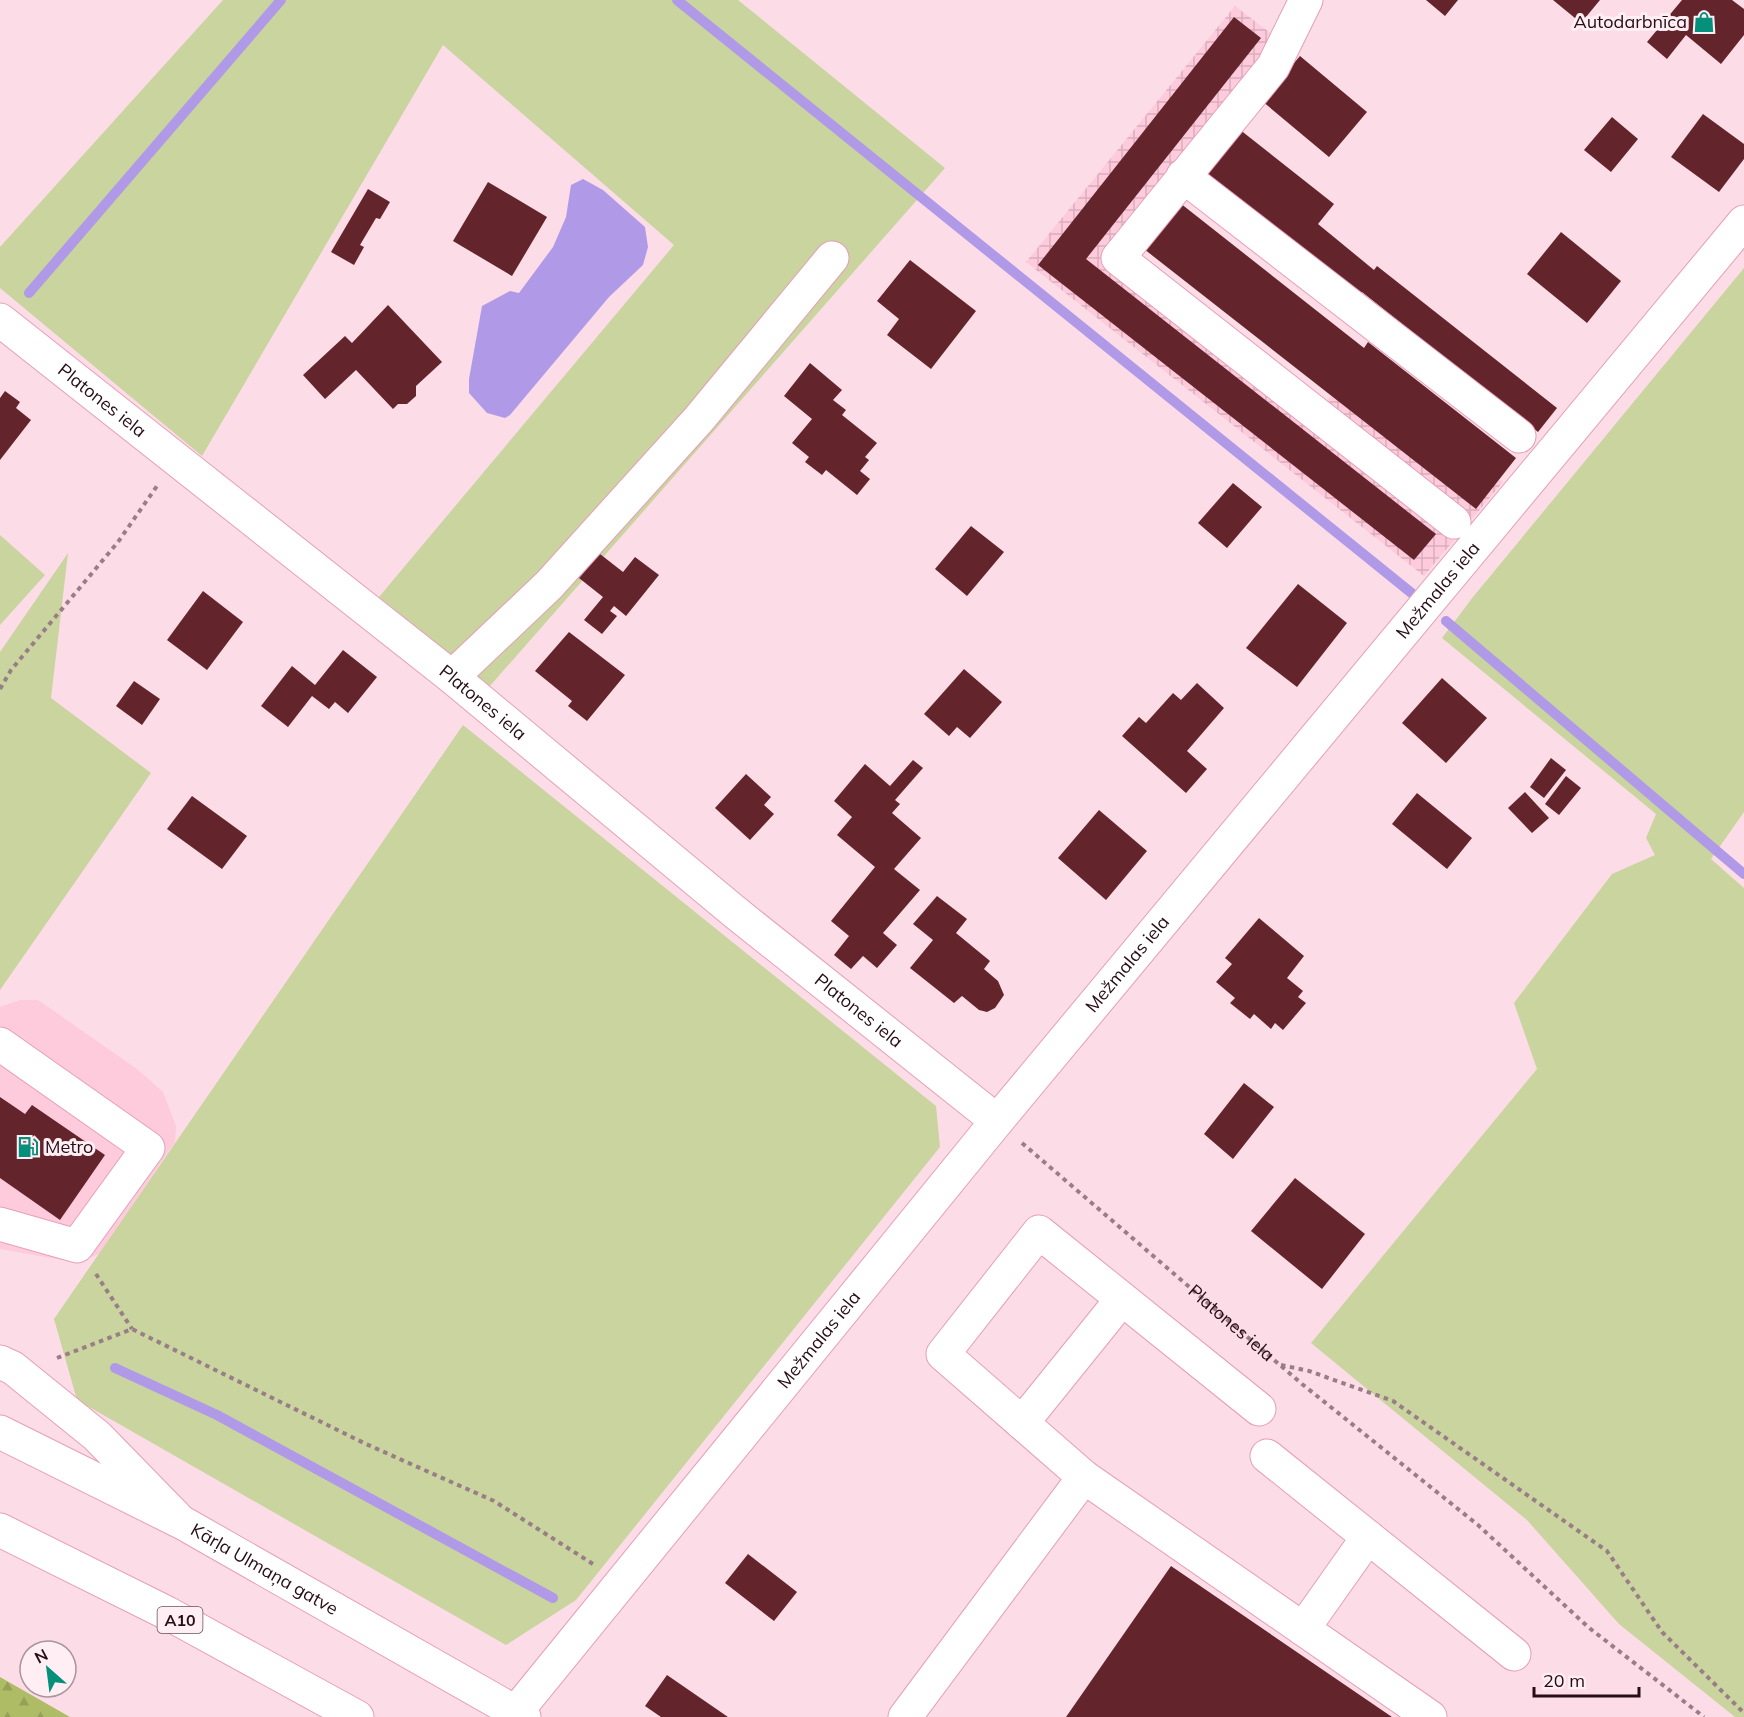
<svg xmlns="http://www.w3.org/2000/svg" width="1744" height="1717" font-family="Mulish,sans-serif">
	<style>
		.built { fill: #fecbdc }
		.industrial { fill: url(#industrial-grid) }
		.grass { fill: #c9d49e }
		.forest { fill: url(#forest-firs) }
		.water { fill: #b09ae8 }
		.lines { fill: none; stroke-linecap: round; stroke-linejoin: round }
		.stream { stroke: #b09ae8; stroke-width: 10 }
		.building { fill: #64242b }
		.minor-casing { stroke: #e79eb8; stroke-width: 35 }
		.highway-casing { stroke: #e79eb8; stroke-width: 35 }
		.path { stroke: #997d87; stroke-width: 4; stroke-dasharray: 4.5 4.5; stroke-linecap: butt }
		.minor { stroke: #fff; stroke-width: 33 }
		.highway { stroke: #fff; stroke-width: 33 }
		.labels { text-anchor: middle; stroke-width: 6; stroke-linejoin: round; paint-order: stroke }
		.shield { fill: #ffeff4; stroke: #685159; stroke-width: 1.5 }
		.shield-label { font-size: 16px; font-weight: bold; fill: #270d17 }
		.poi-label { font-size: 18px; fill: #270d17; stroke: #ffeff4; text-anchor: end }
		.street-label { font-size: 18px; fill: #270d17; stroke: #ffeff4 }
	</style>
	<defs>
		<pattern id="industrial-grid" width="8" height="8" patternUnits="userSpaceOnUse" patternTransform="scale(1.5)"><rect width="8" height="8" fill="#fecbdc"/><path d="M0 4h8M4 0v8" fill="none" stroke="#daadbc"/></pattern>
		<pattern id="forest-firs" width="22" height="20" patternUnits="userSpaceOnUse" patternTransform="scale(1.5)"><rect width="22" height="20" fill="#aebd65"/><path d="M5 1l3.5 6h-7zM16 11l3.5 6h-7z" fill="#96a157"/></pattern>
	</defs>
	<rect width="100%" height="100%" fill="#fcdde7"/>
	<!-- built -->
	<path class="built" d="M 20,1000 L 38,1000 L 137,1069 L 163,1092 L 176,1126 L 175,1142 L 99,1254 L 84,1260 L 63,1260 L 0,1249 L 0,1007 Z"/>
	<!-- industrial -->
	<path class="industrial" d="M 1235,6 L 1277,38 L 1116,241 L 1321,409 L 1353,366 L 1503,482 L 1424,576 L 1026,262 Z"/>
	<!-- grass -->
	<path class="grass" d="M 223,0 L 738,0 L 945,168 L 489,687 L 379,597 L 674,245 L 443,45 L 202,456 L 0,288 L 0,247 Z
		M 1744,268 L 1744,812 L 1711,859 L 1744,888 L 1744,1717 L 1735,1717 L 1619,1624 L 1527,1520 L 1311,1343 L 1537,1069 L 1514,1003 L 1612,874 L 1655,855 L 1646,838 L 1656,814 L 1442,638 L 1473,597 Z
		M 0,535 L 45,575 L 0,625 Z
		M 68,553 L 51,698 L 151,773 L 0,990 L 0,652 Z
		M 463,725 L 936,1106 L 940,1147 L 576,1600 L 506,1645 L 77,1400 L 54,1319 Z"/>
	<!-- forest -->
	<path class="forest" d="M 0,1677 L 70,1717 L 0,1717 Z"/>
	<!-- water -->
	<path class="water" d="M 583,179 L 603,190 L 645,227 L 648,247 L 643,265 L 609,297 L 510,415 L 505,418 L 487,413 L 469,393 L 469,379 L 482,306 L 510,291 L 519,293 L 553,247 L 566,217 L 571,185 Z"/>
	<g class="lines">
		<!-- stream -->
		<path class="stream" d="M 677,0 L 1414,595
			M 29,293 L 281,0
			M 1446,621 L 1744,874
			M 115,1368 L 217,1415 L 553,1598"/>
	</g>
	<!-- building -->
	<path class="building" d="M 1426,0 L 1458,0 L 1445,16 Z
		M 1553,0 L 1600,0 L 1581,23 Z
		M 1682,0 L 1732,0 L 1744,9 L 1744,35 L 1721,64 L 1686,35 L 1667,59 L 1647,42 Z
		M 1234,17 L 1261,38 L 1086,259 L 1436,534 L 1414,560 L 1038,265 Z
		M 1300,56 L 1367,112 L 1329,157 L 1262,101 Z
		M 1703,114 L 1744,144 L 1744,159 L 1719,192 L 1671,157 Z
		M 1612,117 L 1638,139 L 1611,172 L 1584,150 Z
		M 1239,129 L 1334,204 L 1318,224 L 1374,270 L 1377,266 L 1557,408 L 1538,432 L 1362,292 L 1359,297 L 1203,174 Z
		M 488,182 L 547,217 L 512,276 L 453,241 Z
		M 368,189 L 390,202 L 380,219 L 376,218 L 360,245 L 364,247 L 354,265 L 331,252 Z
		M 1180,203 L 1364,348 L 1368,342 L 1516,458 L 1476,509 L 1144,249 Z
		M 1561,232 L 1621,281 L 1587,323 L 1527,274 Z
		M 910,260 L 976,311 L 931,369 L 887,335 L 899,319 L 877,301 Z
		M 388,305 L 442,362 L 416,386 L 416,396 L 407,404 L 398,404 L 393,409 L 356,370 L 325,399 L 303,375 L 345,336 L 352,343 Z
		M 810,363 L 842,390 L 833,400 L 846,410 L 842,415 L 877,443 L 865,457 L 869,460 L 860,471 L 870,479 L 857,495 L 826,470 L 822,475 L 805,462 L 809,457 L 792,443 L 812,419 L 784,396 Z
		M 5,391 L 20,402 L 16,408 L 31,420 L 0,460 L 0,398 Z
		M 1233,483 L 1262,507 L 1227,548 L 1198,523 Z
		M 971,526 L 1004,552 L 967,596 L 935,569 Z
		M 600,554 L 623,572 L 635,557 L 659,575 L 626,616 L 614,606 L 610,611 L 617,616 L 602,634 L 584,620 L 603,597 L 579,578 Z
		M 1298,584 L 1347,623 L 1297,687 L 1246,648 Z
		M 203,591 L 243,622 L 207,670 L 167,640 Z
		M 569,632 L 625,675 L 587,721 L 568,706 L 572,701 L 535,671 Z
		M 343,650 L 377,677 L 348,713 L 335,702 L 329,709 L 312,696 L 288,727 L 261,706 L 292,666 L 315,685 Z
		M 964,669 L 1002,702 L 970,738 L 957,727 L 949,736 L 924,714 Z
		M 1442,678 L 1487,718 L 1446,763 L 1402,723 Z
		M 134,681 L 160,699 L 142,725 L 116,706 Z
		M 1197,683 L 1224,708 L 1187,751 L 1207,769 L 1186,793 L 1122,736 L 1139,717 L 1146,723 L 1173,693 L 1181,700 Z
		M 1551,758 L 1566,770 L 1544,798 L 1530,787 Z
		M 913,760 L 923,768 L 895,800 L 900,804 L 892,813 L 921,838 L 894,869 L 920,890 L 883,933 L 897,945 L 877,968 L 863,956 L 851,969 L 834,955 L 849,936 L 831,921 L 875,867 L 837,835 L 852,817 L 834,801 L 865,764 L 890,786 Z
		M 746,774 L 771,797 L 764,805 L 774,814 L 750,840 L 715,808 Z
		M 1566,776 L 1581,788 L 1559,815 L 1545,804 Z
		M 1525,792 L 1549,818 L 1532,833 L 1508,808 Z
		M 1417,793 L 1472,838 L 1447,869 L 1392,824 Z
		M 192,796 L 247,836 L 222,869 L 167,829 Z
		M 1099,810 L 1147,851 L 1106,900 L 1058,858 Z
		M 937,896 L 967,919 L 956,933 L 990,961 L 984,969 L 998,981 L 1004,995 L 995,1008 L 987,1012 L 979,1010 L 962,996 L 954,1003 L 910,968 L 933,940 L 913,924 Z
		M 1259,918 L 1304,956 L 1287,978 L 1303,991 L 1298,997 L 1306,1003 L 1283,1030 L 1275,1023 L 1271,1029 L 1254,1014 L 1250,1019 L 1230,1003 L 1235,998 L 1216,982 L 1232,964 L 1225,958 Z
		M 1244,1083 L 1274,1107 L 1233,1159 L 1204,1134 Z
		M 0,1097 L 25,1114 L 32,1105 L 105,1155 L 60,1220 L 0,1178 Z
		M 1295,1178 L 1365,1234 L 1322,1289 L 1251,1231 Z
		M 748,1554 L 797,1592 L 774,1621 L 725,1583 Z
		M 1171,1566 L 1392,1717 L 1066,1717 Z
		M 667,1675 L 728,1717 L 661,1717 L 645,1706 Z"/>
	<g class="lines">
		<defs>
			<g id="minor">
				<path d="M 1306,0 L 1273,67 L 1118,258 L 1454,522"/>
				<path d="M 1183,176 L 1519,436"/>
				<path id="s2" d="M 0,320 L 452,677 L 736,913 L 997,1121"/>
				<path d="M 452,677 L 549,585 L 699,419 L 832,258"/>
				<path d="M 0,1044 L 148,1148 L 77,1246 L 0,1224"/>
				<path d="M 0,1362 L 13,1368 L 97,1436 L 177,1518"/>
				<path d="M 1022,1423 L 1122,1299"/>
				<path d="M 1267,1456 L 1514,1654"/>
				<path d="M 1084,1477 L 943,1354 L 1039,1232 L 1259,1409"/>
				<path d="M 1303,1629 L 1368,1537"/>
				<path id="s3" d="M 516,1712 L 997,1121 L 1744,222"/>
				<path d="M 905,1717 L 1084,1477 L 1430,1717"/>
			</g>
			<g id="highway">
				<path id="s4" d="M 0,1432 L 183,1523 L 524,1717"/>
				<path d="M 0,1530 L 167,1613 L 357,1717"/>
			</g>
		</defs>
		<!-- minor casing -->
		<use href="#minor" class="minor-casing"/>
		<!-- highway casing -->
		<use href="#highway" class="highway-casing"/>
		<!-- path -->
		<g class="path">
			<path d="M 0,689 L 11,670 L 118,542 L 157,486"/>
			<path id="s1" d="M 1022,1143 L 1302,1384 L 1478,1525 L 1588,1627 L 1704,1717"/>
			<path d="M 96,1274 L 132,1329"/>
			<path d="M 57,1358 L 132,1329 L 366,1444 L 494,1501 L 593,1564"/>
			<path d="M 1281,1365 L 1309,1371 L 1393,1401 L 1607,1551 L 1662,1632 L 1744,1713"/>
		</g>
		<!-- minor -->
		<use href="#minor" class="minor"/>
		<!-- highway -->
		<use href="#highway" class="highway"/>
	</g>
	<!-- icons -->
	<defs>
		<symbol id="shop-bare" viewBox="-9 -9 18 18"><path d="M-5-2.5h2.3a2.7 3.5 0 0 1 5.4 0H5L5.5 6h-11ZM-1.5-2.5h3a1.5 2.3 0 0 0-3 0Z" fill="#04907a" stroke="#ffeff4" stroke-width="2.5" paint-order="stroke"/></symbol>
		<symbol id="fuel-bare" viewBox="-9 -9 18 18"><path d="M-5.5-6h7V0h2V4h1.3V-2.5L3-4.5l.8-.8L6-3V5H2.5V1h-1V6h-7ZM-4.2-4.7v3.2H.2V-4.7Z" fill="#04907a" stroke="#ffeff4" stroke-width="2.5" paint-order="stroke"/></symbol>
	</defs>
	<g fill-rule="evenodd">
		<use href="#shop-bare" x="1689" y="7" width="30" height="30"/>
		<use href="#fuel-bare" x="13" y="1132" width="30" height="30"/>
	</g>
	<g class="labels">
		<!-- shield labels -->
		<rect class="shield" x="157.5" y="1607" width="45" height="26" rx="4.5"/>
		<g class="shield-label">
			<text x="180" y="1626">A10</text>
		</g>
		<!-- poi labels -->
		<g class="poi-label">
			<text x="1687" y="28">Autodarbnīca</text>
			<text x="45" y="1153" text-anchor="start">Metro</text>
		</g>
		<!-- street labels -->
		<g class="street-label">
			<text dy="6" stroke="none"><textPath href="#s2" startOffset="130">Platones iela</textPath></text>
			<text dy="6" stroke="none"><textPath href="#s3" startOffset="1452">Mežmalas iela</textPath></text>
			<text dy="6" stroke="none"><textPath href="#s2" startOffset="616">Platones iela</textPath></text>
			<text dy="6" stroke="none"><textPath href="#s3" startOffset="966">Mežmalas iela</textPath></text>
			<text dy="6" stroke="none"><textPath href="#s2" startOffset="1102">Platones iela</textPath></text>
			<text dy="6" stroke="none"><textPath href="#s1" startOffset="276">Platones iela</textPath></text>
			<text dy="6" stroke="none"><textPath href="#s3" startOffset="480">Mežmalas iela</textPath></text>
			<text dy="6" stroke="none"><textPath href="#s4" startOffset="298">Kārļa Ulmaņa gatve</textPath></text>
		</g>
	</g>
	<!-- north arrow -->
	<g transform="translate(48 1669) rotate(332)"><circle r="28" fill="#ffeff4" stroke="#a9959c" stroke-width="1.5"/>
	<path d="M0-4.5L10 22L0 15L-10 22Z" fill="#04907a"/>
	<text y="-9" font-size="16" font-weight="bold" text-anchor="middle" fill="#270d17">N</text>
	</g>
	<!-- scale -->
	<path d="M1534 1687v9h105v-9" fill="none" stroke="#270d17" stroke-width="3"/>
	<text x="1543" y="1687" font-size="18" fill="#270d17" stroke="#ffeff4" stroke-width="4.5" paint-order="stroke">20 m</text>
</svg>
